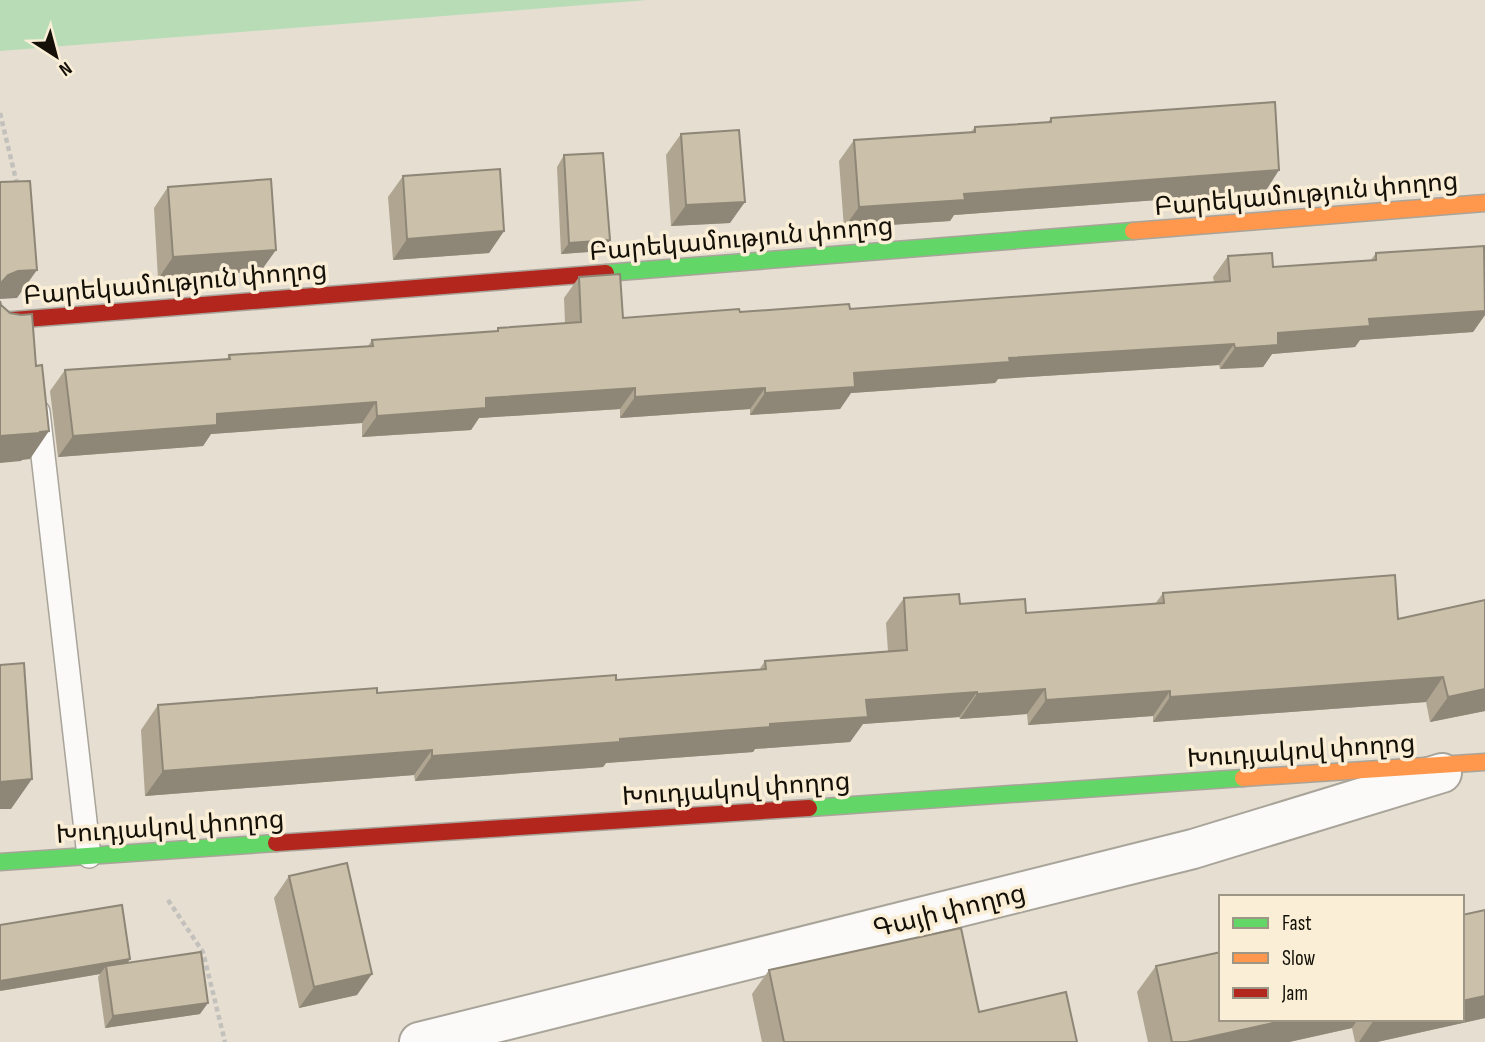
<svg xmlns="http://www.w3.org/2000/svg" width="1485" height="1042" font-family="'Sofia Sans Condensed','Noto Sans Armenian',sans-serif">
	<style>
		.green { fill: #b7dcb6 }
		.lines { fill: none; stroke-linecap: round; stroke-linejoin: round }
		.lane-casing { stroke: #a9a49a; stroke-width: 26 }
		.street-casing { stroke: #a9a49a; stroke-width: 42 }
		.fast-casing { stroke: #a9a49a; stroke-width: 19 }
		.slow-casing { stroke: #a9a49a; stroke-width: 19 }
		.jam-casing { stroke: #a9a49a; stroke-width: 19 }
		.path { stroke: #c3c1bc; stroke-width: 4.5; stroke-dasharray: 5 3.5; stroke-linecap: butt }
		.lane { stroke: #fbfaf8; stroke-width: 23 }
		.street { stroke: #fbfaf8; stroke-width: 38 }
		.fast { stroke: #63d668; stroke-width: 16 }
		.slow { stroke: #ff974d; stroke-width: 16 }
		.jam { stroke: #b3261e; stroke-width: 16 }
		.wall { fill: #afa591 }
		.shaded-wall { fill: #8e8676 }
		.building { fill: #cbc0a9; stroke: #8e8676; stroke-width: 2 }
		.labels { text-anchor: middle; stroke-width: 7; stroke-linejoin: round; paint-order: stroke }
		.street-label { font-size: 26px; fill: #141008; stroke: #faefd6 }
	</style>
	<rect width="100%" height="100%" fill="#e5ded1"/>
	<!-- green -->
	<path class="green" d="M 0,0 L 647,0 L 0,51 Z"/>
	<g class="lines">
		<defs>
			<path id="lane" d="M 38,412 L 89,856"/>
			<path id="street" d="M 419,1042 L 1193,849 L 1442,773"/>
			<path id="fast" d="M 606,273 L 1133,231
				M 809,808 L 1243,778
				M 0,862 L 276,843"/>
			<path id="slow" d="M 1133,231 L 1485,203
				M 1243,778 L 1485,762"/>
			<path id="jam" d="M 0,321 L 606,273
				M 276,843 L 809,808"/>
		</defs>
		<!-- lane casing -->
		<use href="#lane" class="lane-casing"/>
		<!-- street casing -->
		<use href="#street" class="street-casing"/>
		<!-- fast casing -->
		<use href="#fast" class="fast-casing"/>
		<!-- slow casing -->
		<use href="#slow" class="slow-casing"/>
		<!-- jam casing -->
		<use href="#jam" class="jam-casing"/>
		<!-- path -->
		<path class="path" d="M 0,113 L 17,184
			M 168,900 L 203,952 L 225,1042"/>
		<!-- lane -->
		<use href="#lane" class="lane"/>
		<!-- street -->
		<use href="#street" class="street"/>
		<!-- fast -->
		<use href="#fast" class="fast"/>
		<!-- slow -->
		<use href="#slow" class="slow"/>
		<!-- jam -->
		<use href="#jam" class="jam"/>
	</g>
	<!-- wall -->
	<path class="wall" d="M 1051,118 L 1265,192 L 954,215 L 950,221 L 844,228 L 839,161 L 854,140 L 971,132 L 975,127 L 1048,122 Z
		M 681,134 L 730,223 L 671,226 L 666,155 Z
		M 564,155 L 610,240 L 602,251 L 561,254 L 557,167 Z
		M 403,176 L 504,231 L 489,253 L 393,260 L 388,197 Z
		M 168,187 L 261,271 L 158,279 L 154,208 Z
		M 1376,253 L 1485,264 L 1485,315 L 1473,332 L 1360,340 L 1355,347 L 1272,354 L 1263,367 L 1220,369 L 1219,365 L 998,379 L 995,383 L 851,393 L 840,409 L 750,415 L 750,409 L 620,418 L 620,409 L 479,418 L 471,430 L 362,437 L 362,423 L 211,434 L 203,446 L 58,457 L 50,391 L 65,370 L 227,359 L 229,355 L 368,346 L 372,340 L 496,332 L 498,328 L 565,323 L 564,298 L 579,277 L 623,318 L 740,312 L 850,309 L 1214,282 L 1213,277 L 1228,256 L 1273,267 L 1371,260 Z
		M 1163,593 L 1398,619 L 1485,600 L 1485,711 L 1430,722 L 1426,702 L 1153,722 L 1153,716 L 1028,725 L 1027,714 L 960,719 L 959,717 L 863,724 L 850,742 L 755,749 L 753,752 L 606,763 L 603,767 L 415,781 L 414,775 L 145,796 L 141,730 L 158,705 L 616,680 L 759,670 L 765,661 L 888,651 L 886,623 L 904,598 L 960,604 L 1026,613 L 1155,604 Z
		M 289,876 L 357,995 L 299,1008 L 274,898 Z
		M 1485,910 L 1485,1018 L 1377,1042 L 1355,1042 L 1352,1028 L 1289,1042 L 1148,1042 L 1137,992 L 1156,966 L 1221,1019 L 1462,1019 Z
		M 130,959 L 128,962 L 200,1014 L 105,1028 L 98,977 L 100,974 L 0,991 Z
		M 769,970 L 979,1012 L 1077,1042 L 762,1042 L 752,994 Z"/>
	<!-- shaded-wall -->
	<path class="shaded-wall" d="M 1279,170 L 1265,192 L 954,215 L 950,221 L 844,228 L 859,207 L 964,194 Z
		M 745,202 L 730,223 L 671,226 L 686,205 Z
		M 504,231 L 489,253 L 393,260 L 407,239 Z
		M 610,240 L 602,251 L 561,254 L 569,243 Z
		M 276,250 L 261,271 L 158,279 L 173,257 Z
		M 37,270 L 17,298 L 0,299 L 0,283 L 8,275 L 18,271 Z
		M 1485,311 L 1485,315 L 1473,332 L 1360,340 L 1355,347 L 1272,354 L 1263,367 L 1220,369 L 1235,348 L 1278,333 L 1369,319 Z
		M 1234,344 L 1219,365 L 998,379 L 995,383 L 851,393 L 840,409 L 750,415 L 765,393 L 854,373 L 1009,358 Z
		M 635,388 L 620,409 L 479,418 L 471,430 L 362,437 L 377,416 L 486,398 Z
		M 765,388 L 750,409 L 620,418 L 635,397 Z
		M 376,402 L 362,423 L 211,434 L 203,446 L 58,457 L 73,436 L 217,414 Z
		M 49,431 L 30,459 L 22,460 L 21,461 L 0,463 L 0,436 Z
		M 1443,677 L 1426,702 L 1153,722 L 1170,697 Z
		M 1045,689 L 1027,714 L 960,719 L 977,694 Z
		M 1485,689 L 1485,711 L 1430,722 L 1448,697 Z
		M 1170,691 L 1153,716 L 1028,725 L 1046,700 Z
		M 977,692 L 959,717 L 863,724 L 850,742 L 755,749 L 753,752 L 606,763 L 603,767 L 415,781 L 432,756 L 770,724 L 866,700 Z
		M 432,750 L 414,775 L 145,796 L 163,771 Z
		M 32,779 L 11,809 L 0,809 L 0,782 Z
		M 130,959 L 122,970 L 106,966 L 100,974 L 0,991 L 0,981 Z
		M 372,974 L 357,995 L 299,1008 L 314,987 Z
		M 1485,996 L 1485,1018 L 1377,1042 L 1359,1042 L 1374,1020 L 1379,1019 L 1462,1019 L 1462,1001 Z
		M 208,1003 L 200,1014 L 105,1028 L 113,1016 Z
		M 1291,1019 L 1358,1019 L 1352,1028 L 1289,1042 L 1187,1042 Z"/>
	<!-- building -->
	<path class="building" d="M 1275,102 L 1279,170 L 964,194 L 965,200 L 859,207 L 854,140 L 975,132 L 975,127 L 1051,122 L 1051,118 Z
		M 739,130 L 745,202 L 686,205 L 681,134 Z
		M 603,153 L 610,240 L 569,243 L 564,155 Z
		M 500,169 L 504,231 L 407,239 L 403,176 Z
		M 271,179 L 276,250 L 173,257 L 168,187 Z
		M 30,181 L 37,270 L 18,271 L 8,275 L 0,284 L 0,182 Z
		M 1484,246 L 1485,311 L 1369,319 L 1370,326 L 1278,333 L 1278,345 L 1235,348 L 1234,344 L 1009,358 L 1010,362 L 854,373 L 855,387 L 765,393 L 765,388 L 635,397 L 635,388 L 486,398 L 486,408 L 377,416 L 376,402 L 217,414 L 217,425 L 73,436 L 65,370 L 230,359 L 229,355 L 373,346 L 372,340 L 498,331 L 498,328 L 581,322 L 579,277 L 620,274 L 623,318 L 739,309 L 740,312 L 849,304 L 850,309 L 1230,281 L 1228,256 L 1272,253 L 1273,267 L 1376,260 L 1376,253 Z
		M 0,301 L 1,305 L 10,313 L 21,315 L 32,314 L 36,366 L 42,365 L 49,431 L 40,432 L 40,433 L 0,436 Z
		M 1395,575 L 1398,619 L 1485,600 L 1485,689 L 1448,697 L 1443,677 L 1170,697 L 1170,691 L 1046,700 L 1045,689 L 977,694 L 977,692 L 866,700 L 868,717 L 770,724 L 770,727 L 620,739 L 620,742 L 432,756 L 432,750 L 163,771 L 158,705 L 377,688 L 377,693 L 616,675 L 616,680 L 766,669 L 765,661 L 907,650 L 904,598 L 959,594 L 960,604 L 1025,599 L 1026,613 L 1164,603 L 1163,593 Z
		M 24,663 L 32,779 L 0,782 L 0,665 Z
		M 347,863 L 372,974 L 314,987 L 289,876 Z
		M 122,905 L 130,959 L 0,981 L 0,925 Z
		M 1485,910 L 1485,996 L 1462,1001 L 1462,915 Z
		M 961,928 L 979,1012 L 1066,992 L 1077,1042 L 784,1042 L 769,970 Z
		M 201,952 L 208,1003 L 113,1016 L 106,966 Z
		M 1221,952 L 1221,1019 L 1291,1019 L 1187,1042 L 1172,1042 L 1156,966 Z"/>
	<g class="labels">
		<!-- street labels -->
		<g class="street-label">
			<text transform="translate(1306 193) rotate(-5)" y="9">Բարեկամություն փողոց</text>
			<text transform="translate(741 238) rotate(-5)" y="9">Բարեկամություն փողոց</text>
			<text transform="translate(175 282) rotate(-5)" y="9">Բարեկամություն փողոց</text>
			<text transform="translate(1301 750) rotate(-4)" y="9">Խուդյակով փողոց</text>
			<text transform="translate(736 788) rotate(-4)" y="9">Խուդյակով փողոց</text>
			<text transform="translate(170 826) rotate(-4)" y="9">Խուդյակով փողոց</text>
			<text transform="translate(949 910) rotate(-14)" y="9">Գայի փողոց</text>
		</g>
	</g>
	<!-- legend -->
	<rect x="1219" y="895" width="245" height="126" fill="#faefd6" stroke="#9e9684" stroke-width="2"/>
	<rect x="1233" y="918" width="35" height="10" fill="#63d668" stroke="#9e9684" stroke-width="2"/>
	<text x="1282" y="930" font-size="21" fill="#141008">Fast</text>
	<rect x="1233" y="953" width="35" height="10" fill="#ff974d" stroke="#9e9684" stroke-width="2"/>
	<text x="1282" y="965" font-size="21" fill="#141008">Slow</text>
	<rect x="1233" y="988" width="35" height="10" fill="#b3261e" stroke="#9e9684" stroke-width="2"/>
	<text x="1282" y="1000" font-size="21" fill="#141008">Jam</text>
	<!-- north arrow -->
	<g transform="translate(56 56) rotate(144)" stroke="#faefd6" stroke-width="5" paint-order="stroke">
	<path d="M0-5L12 26L0 18L-12 26Z" fill="#141008"/>
	<text y="-10" font-size="19" font-weight="bold" text-anchor="middle" fill="#141008">N</text>
	</g>
</svg>
